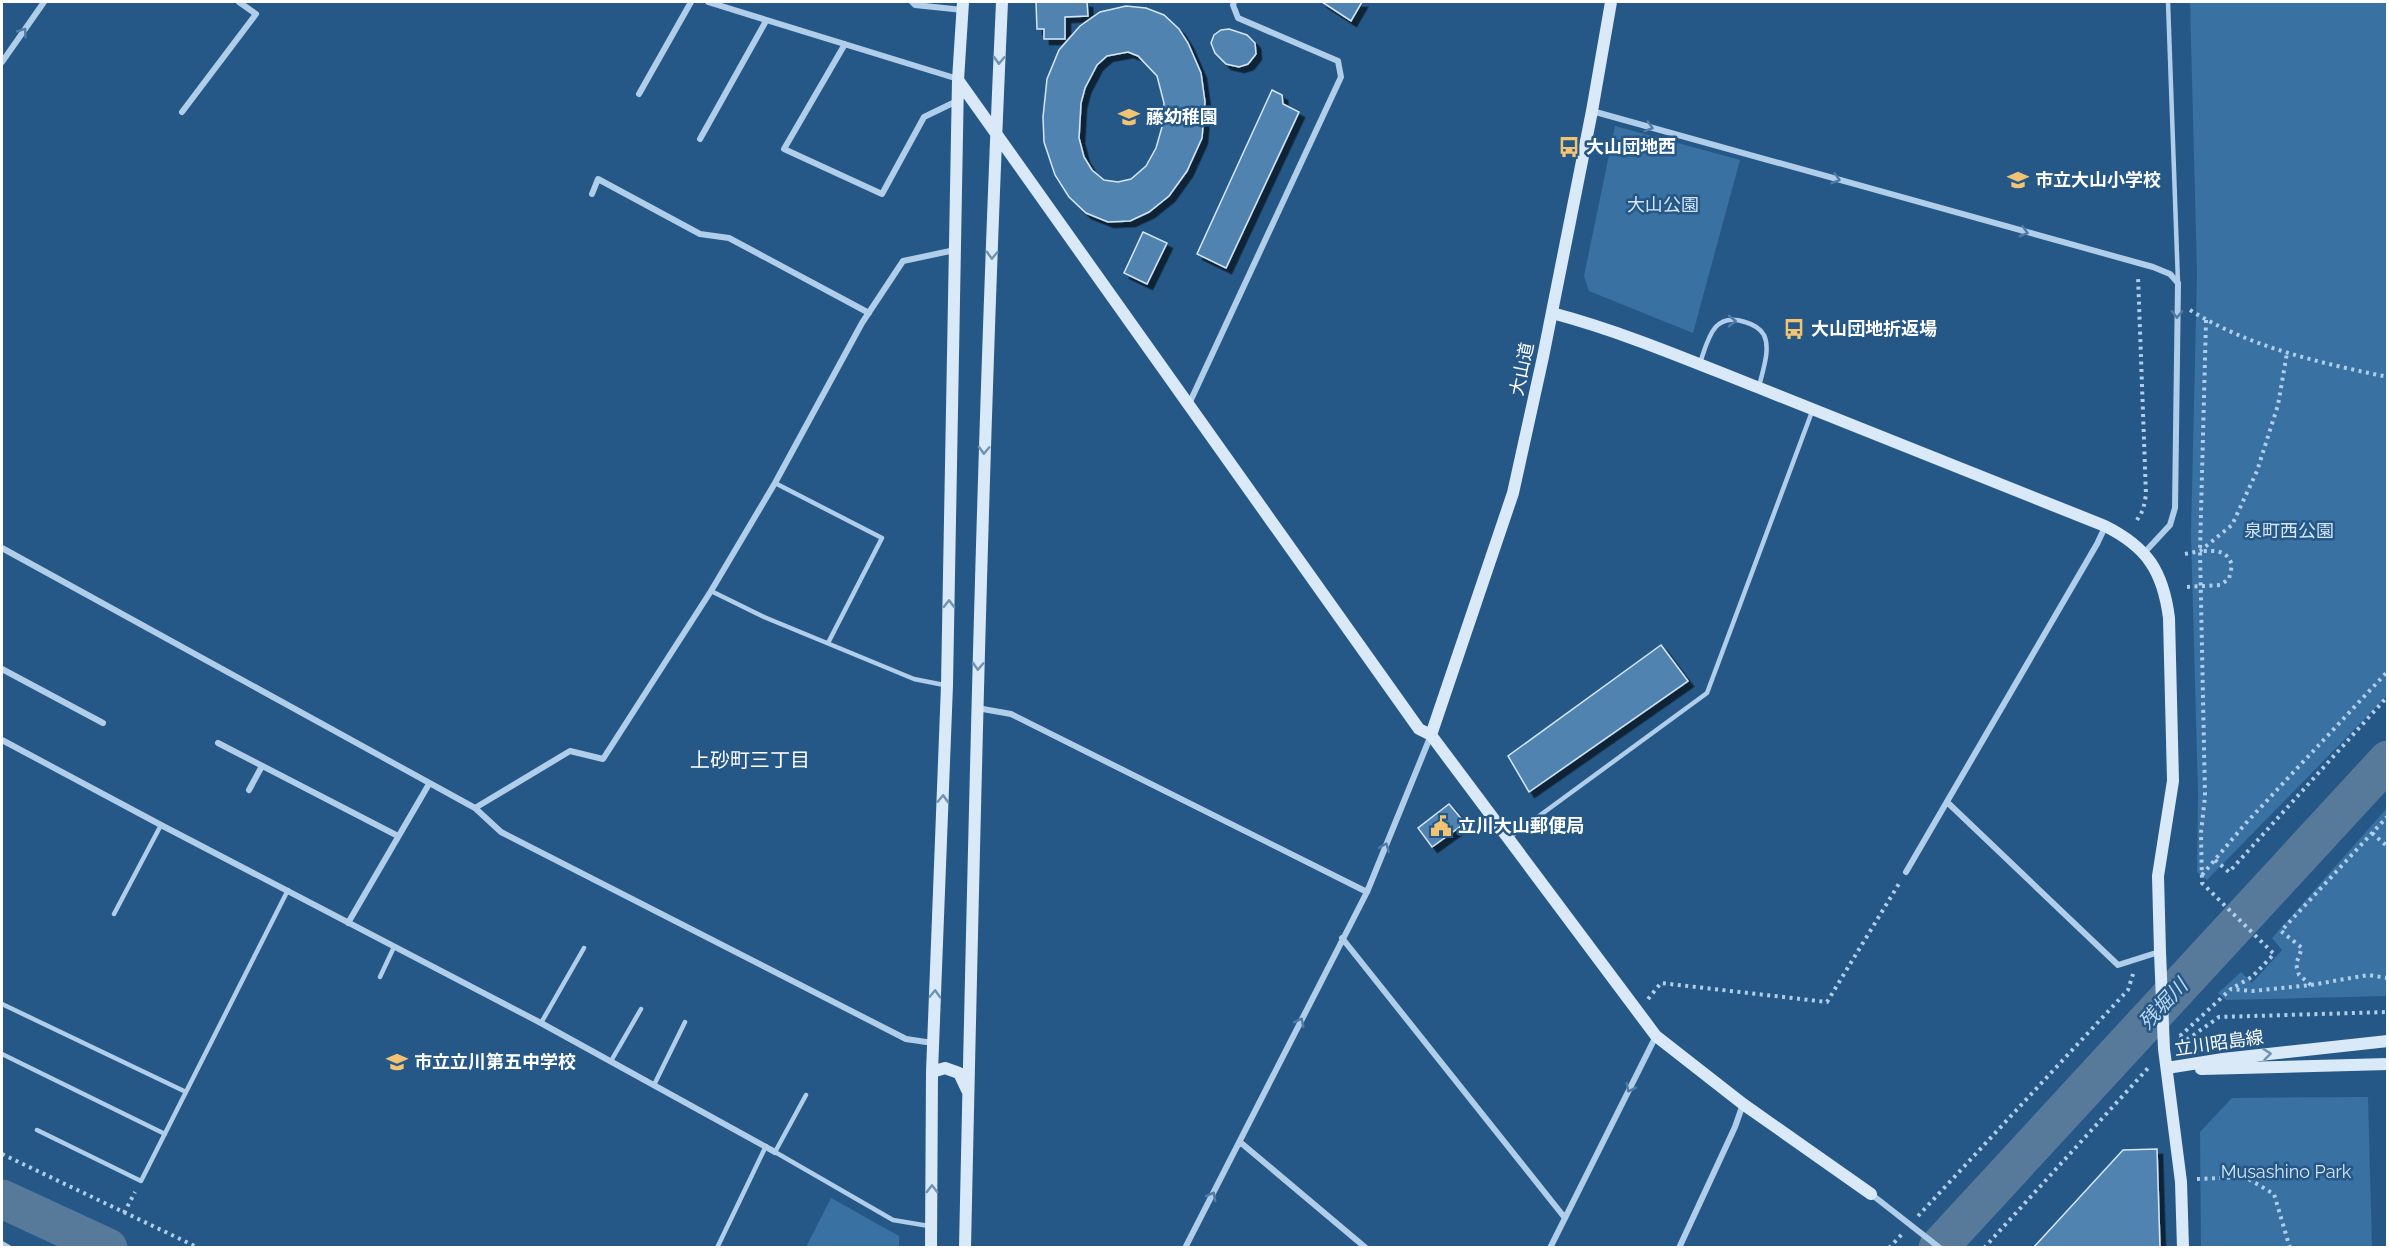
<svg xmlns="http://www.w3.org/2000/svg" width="2389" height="1249" font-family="Raleway,'Noto Sans JP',sans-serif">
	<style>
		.green { fill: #3971a3 }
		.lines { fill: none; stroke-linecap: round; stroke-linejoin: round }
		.river { stroke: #577a9b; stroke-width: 39 }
		.building { fill: #5183b0; stroke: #d4e6f7; stroke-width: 1.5; fill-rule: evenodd; filter: url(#shadow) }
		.path { stroke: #b0cee9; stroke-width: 4; stroke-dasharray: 3 4.5; stroke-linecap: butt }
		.lane { stroke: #b0cee9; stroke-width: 4.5 }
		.street { stroke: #b0cee9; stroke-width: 6 }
		.secondary { stroke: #dae9f7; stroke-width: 12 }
		.oneway { stroke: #4f7ba4 }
		.oneway2 { stroke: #6d92b4 }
		.labels { text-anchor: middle; stroke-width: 5; stroke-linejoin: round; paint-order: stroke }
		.poi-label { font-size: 18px; font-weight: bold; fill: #fff; stroke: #255887; text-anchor: start }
		.park-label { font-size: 18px; fill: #d4e6f7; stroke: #255887 }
		.street-label { font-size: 18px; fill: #fff; stroke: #255887 }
		.neighbourhood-label { font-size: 20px; fill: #fff; stroke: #255887 }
		.water-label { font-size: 20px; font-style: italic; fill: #bbd8f0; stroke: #255887 }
	</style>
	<defs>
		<filter id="shadow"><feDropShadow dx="5.5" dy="5.5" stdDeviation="0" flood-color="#0009"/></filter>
	</defs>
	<rect width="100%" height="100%" fill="#255887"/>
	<!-- green -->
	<path class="green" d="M 2190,2 L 2388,2 L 2387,696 L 2207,880 L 2197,872 L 2198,794 L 2191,534 L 2197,273 Z
		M 1615,126 L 1740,160 L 1693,333 L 1589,291 L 1584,276 Z
		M 2387,808 L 2387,996 L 2226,1000 L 2218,993 L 2241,972 L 2252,983 L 2282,950 L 2272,938 Z
		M 2368,1097 L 2372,1247 L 2201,1247 L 2200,1132 L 2232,1098 Z
		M 831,1198 L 899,1236 L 899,1247 L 806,1247 Z"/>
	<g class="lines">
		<!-- river -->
		<path class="river" d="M 2,1199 L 108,1248
			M 1938,1248 L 2388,760"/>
	</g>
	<!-- building -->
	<path class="building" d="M 1036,2 L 1087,2 L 1088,16 L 1065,17 L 1065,39 L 1044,39 L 1044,29 L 1037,29 Z
		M 1322,2 L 1362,2 L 1351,21 Z
		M 1126,6 L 1146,8 L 1164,15 L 1179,29 L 1188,43 L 1201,73 L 1205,102 L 1202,138 L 1187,171 L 1169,196 L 1149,212 L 1130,221 L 1108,222 L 1086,213 L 1069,197 L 1055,175 L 1044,142 L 1043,117 L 1047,79 L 1059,50 L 1080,26 L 1100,12 ZM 1128,52 L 1138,56 L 1157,76 L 1164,103 L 1162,127 L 1156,148 L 1146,166 L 1131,179 L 1118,182 L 1104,180 L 1092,170 L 1084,157 L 1079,138 L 1081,103 L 1085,88 L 1097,65 L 1107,56 Z
		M 1229,29 L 1247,35 L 1255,43 L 1256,54 L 1248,64 L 1239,67 L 1226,64 L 1215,53 L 1211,43 L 1214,35 L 1221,30 Z
		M 1272,90 L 1282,95 L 1283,104 L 1299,112 L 1226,268 L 1197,254 Z
		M 1143,232 L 1167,243 L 1147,284 L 1124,273 Z
		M 1661,645 L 1688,681 L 1529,792 L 1508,756 Z
		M 1449,804 L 1465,823 L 1432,847 L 1418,828 Z
		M 2157,1149 L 2160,1248 L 2033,1248 L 2123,1150 Z"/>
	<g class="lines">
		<!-- path -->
		<path class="path" d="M 2190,310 C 2249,347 2320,363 2388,377
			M 2206,320 L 2200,551 L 2205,796 L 2201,833 L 2202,883 L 2274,954 L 2252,977 L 2231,989
			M 2137,520 L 2143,510 L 2146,495 L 2138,276
			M 2185,554 L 2200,551 L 2232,525 L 2257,471 L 2278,405 L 2287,353
			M 2187,587 L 2220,585 L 2229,579 L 2232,565 C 2226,549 2216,551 2201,551
			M 2372,833 L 2388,847
			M 2215,860 L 2229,872 L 2388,696
			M 2202,875 L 2246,823 L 2388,671
			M 2311,985 L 2368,975 L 2388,978
			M 1648,999 L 1661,983 L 1827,1002 L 1900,882
			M 2180,1036 L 2231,989 L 2253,991 L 2311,985 L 2299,975 L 2296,964 L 2302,948 L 2281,931 L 2388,816
			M 2179,1038 L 2188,1039 L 2219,1017 L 2388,1012
			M 2,1154 L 199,1248
			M 2197,1179 L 2245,1177 L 2274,1194 L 2290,1248
			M 124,1213 L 135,1192
			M 1918,1216 L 2128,990 L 2133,974
			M 1889,1248 L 1903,1233
			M 1984,1248 L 2150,1066"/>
		<!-- lane -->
		<path class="lane" d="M 2168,2 L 2178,283
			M 1700,363 C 1708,340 1713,311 1745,322 C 1752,324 1760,328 1764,335 C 1771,350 1762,372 1759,387
			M 775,483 L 882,538 L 828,643
			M 711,591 L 764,617 L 914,679 L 944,685
			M 1509,838 L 1707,693 L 1813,409
			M 114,914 L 161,825
			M 380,977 L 394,947
			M 2,1004 L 186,1092
			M 541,1023 L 584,948
			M 2,1054 L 165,1134
			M 611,1061 L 641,1009
			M 654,1085 L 685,1022
			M 806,1095 L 775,1152 L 893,1220 L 929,1226
			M 37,1130 L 141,1181 L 288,890
			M 717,1248 L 766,1146"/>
		<!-- street -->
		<path class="street" d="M 708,2 L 958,79
			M 912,2 L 915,5 L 963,10
			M 845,44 L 784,149 L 882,194 L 924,117 L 957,101
			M 2,62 L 44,2
			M 639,94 L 691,2
			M 1592,111 L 2153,267 L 2170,274 L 2178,283 L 2175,508 L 2170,525 L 2144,553
			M 182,112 L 256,14 L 239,2
			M 700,139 L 766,21
			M 592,194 L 598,179 L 700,234 L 729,238 L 869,313
			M 1189,404 L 1341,77 L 1338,61 L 1238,18 L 1233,5 L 1234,2
			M 2,548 L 475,808 L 501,832 L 906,1039 L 933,1043
			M 2,669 L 103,723
			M 977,708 L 1011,714 L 1367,892
			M 2,740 L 161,825 L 541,1023 L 775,1152
			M 218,743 L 398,836
			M 249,790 L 262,766
			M 1947,802 L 2118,965 L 2159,952
			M 475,808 L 570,751 L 603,759 L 711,591 L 775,483 L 862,323 L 903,261 L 955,250
			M 1906,872 L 2097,544 L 2105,527
			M 348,923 L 429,784
			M 1342,938 L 1565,1218
			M 1240,1142 L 1366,1248
			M 1871,1194 L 1940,1248
			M 2,1244 L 9,1248
			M 1185,1248 L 1367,892 L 1431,735
			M 1550,1248 L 1656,1036
			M 1679,1248 L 1735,1127 L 1743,1104"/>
		<!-- secondary -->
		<path class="secondary" d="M 958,80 L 1419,729 L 1431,735 L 1656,1036 L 1743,1104 L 1871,1194
			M 1552,313 C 1624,332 1693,362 1762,389 C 1877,434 1991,480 2105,526 C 2147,547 2163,571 2169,618 L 2173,781 L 2158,876 L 2160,952 L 2164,1049 L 2181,1182 L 2183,1248
			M 1431,735 L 1513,493 L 1543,357 L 1592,111 L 1611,2
			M 2167,1068 L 2223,1059 L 2388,1041
			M 2201,1069 L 2388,1064
			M 932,1072 L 945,1068 L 959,1073 L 967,1090
			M 931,1248 L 932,1072 L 947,685 L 958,80 L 963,2
			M 965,1248 C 974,832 983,417 1002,2"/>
	</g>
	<!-- one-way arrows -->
	<defs><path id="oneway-chevron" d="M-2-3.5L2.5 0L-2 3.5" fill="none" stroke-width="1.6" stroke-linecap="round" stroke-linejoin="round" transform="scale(1.5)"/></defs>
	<g class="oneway">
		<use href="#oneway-chevron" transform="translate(23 32) rotate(-55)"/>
		<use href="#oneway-chevron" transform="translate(1649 127) rotate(16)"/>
		<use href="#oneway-chevron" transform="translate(1836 179) rotate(16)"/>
		<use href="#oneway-chevron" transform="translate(2024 232) rotate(16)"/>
		<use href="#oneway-chevron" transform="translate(2177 314) rotate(91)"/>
		<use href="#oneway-chevron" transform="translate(1732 321)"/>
		<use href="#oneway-chevron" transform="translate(1385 847) rotate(-68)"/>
		<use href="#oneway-chevron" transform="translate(1300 1022) rotate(-63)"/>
		<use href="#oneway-chevron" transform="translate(1630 1088) rotate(117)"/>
		<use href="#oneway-chevron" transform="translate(1212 1196) rotate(-62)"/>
	</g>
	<g class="oneway2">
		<use href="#oneway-chevron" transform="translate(999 60) rotate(92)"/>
		<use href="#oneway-chevron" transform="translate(992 255) rotate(92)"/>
		<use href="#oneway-chevron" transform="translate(984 450) rotate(92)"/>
		<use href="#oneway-chevron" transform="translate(949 604) rotate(-89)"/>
		<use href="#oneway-chevron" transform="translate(978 666) rotate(92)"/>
		<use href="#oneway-chevron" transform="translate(943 799) rotate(-88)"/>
		<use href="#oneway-chevron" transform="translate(935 994) rotate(-88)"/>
		<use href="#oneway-chevron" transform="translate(2267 1054) rotate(-6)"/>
		<use href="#oneway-chevron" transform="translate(932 1189) rotate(-90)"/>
	</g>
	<!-- icons -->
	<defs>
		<symbol id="school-bare" viewBox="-9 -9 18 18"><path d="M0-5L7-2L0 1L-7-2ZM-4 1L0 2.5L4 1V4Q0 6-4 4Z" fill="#f3c374" stroke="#255887" stroke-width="2.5" paint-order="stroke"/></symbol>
		<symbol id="bus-bare" viewBox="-9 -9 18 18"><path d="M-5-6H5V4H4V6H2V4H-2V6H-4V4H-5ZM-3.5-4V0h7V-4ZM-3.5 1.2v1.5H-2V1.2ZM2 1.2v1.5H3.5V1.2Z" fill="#f3c374" stroke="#255887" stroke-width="2.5" paint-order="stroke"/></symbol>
		<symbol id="civic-bare" viewBox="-9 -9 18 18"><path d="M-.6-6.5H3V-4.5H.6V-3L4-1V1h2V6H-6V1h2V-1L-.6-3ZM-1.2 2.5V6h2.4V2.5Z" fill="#f3c374" stroke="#255887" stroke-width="2.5" paint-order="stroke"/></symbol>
	</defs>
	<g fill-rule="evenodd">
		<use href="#school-bare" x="1114" y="102" width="30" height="30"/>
		<use href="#bus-bare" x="1554" y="132" width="30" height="30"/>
		<use href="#school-bare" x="2003" y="165" width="30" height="30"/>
		<use href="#bus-bare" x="1779" y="314" width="30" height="30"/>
		<use href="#civic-bare" x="1426" y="811" width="30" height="30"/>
		<use href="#school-bare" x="382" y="1047" width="30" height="30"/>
	</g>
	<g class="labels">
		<!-- poi labels -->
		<g class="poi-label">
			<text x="1146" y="123">藤幼稚園</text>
			<text x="1586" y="153">大山団地西</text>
			<text x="2035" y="186">市立大山小学校</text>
			<text x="1811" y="335">大山団地折返場</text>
			<text x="1458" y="832">立川大山郵便局</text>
			<text x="414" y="1068">市立立川第五中学校</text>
		</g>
		<!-- park labels -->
		<g class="park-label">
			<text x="1663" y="211">大山公園</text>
			<text x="2289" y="537">泉町西公園</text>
			<text x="2286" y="1178">Musashino Park</text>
		</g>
		<!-- street labels -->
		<g class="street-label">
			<text transform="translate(1522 369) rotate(-78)" y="6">大山道</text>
			<text transform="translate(2219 1043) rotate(-8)" y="6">立川昭島線</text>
		</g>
		<!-- neighbourhood labels -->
		<g class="neighbourhood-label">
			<text x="750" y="767">上砂町三丁目</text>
		</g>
		<!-- water labels -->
		<g class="water-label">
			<text transform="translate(2163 1004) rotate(-47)" y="7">残堀川</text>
		</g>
	</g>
	<!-- border -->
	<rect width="2389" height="1249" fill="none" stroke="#ffffff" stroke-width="6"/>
</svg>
